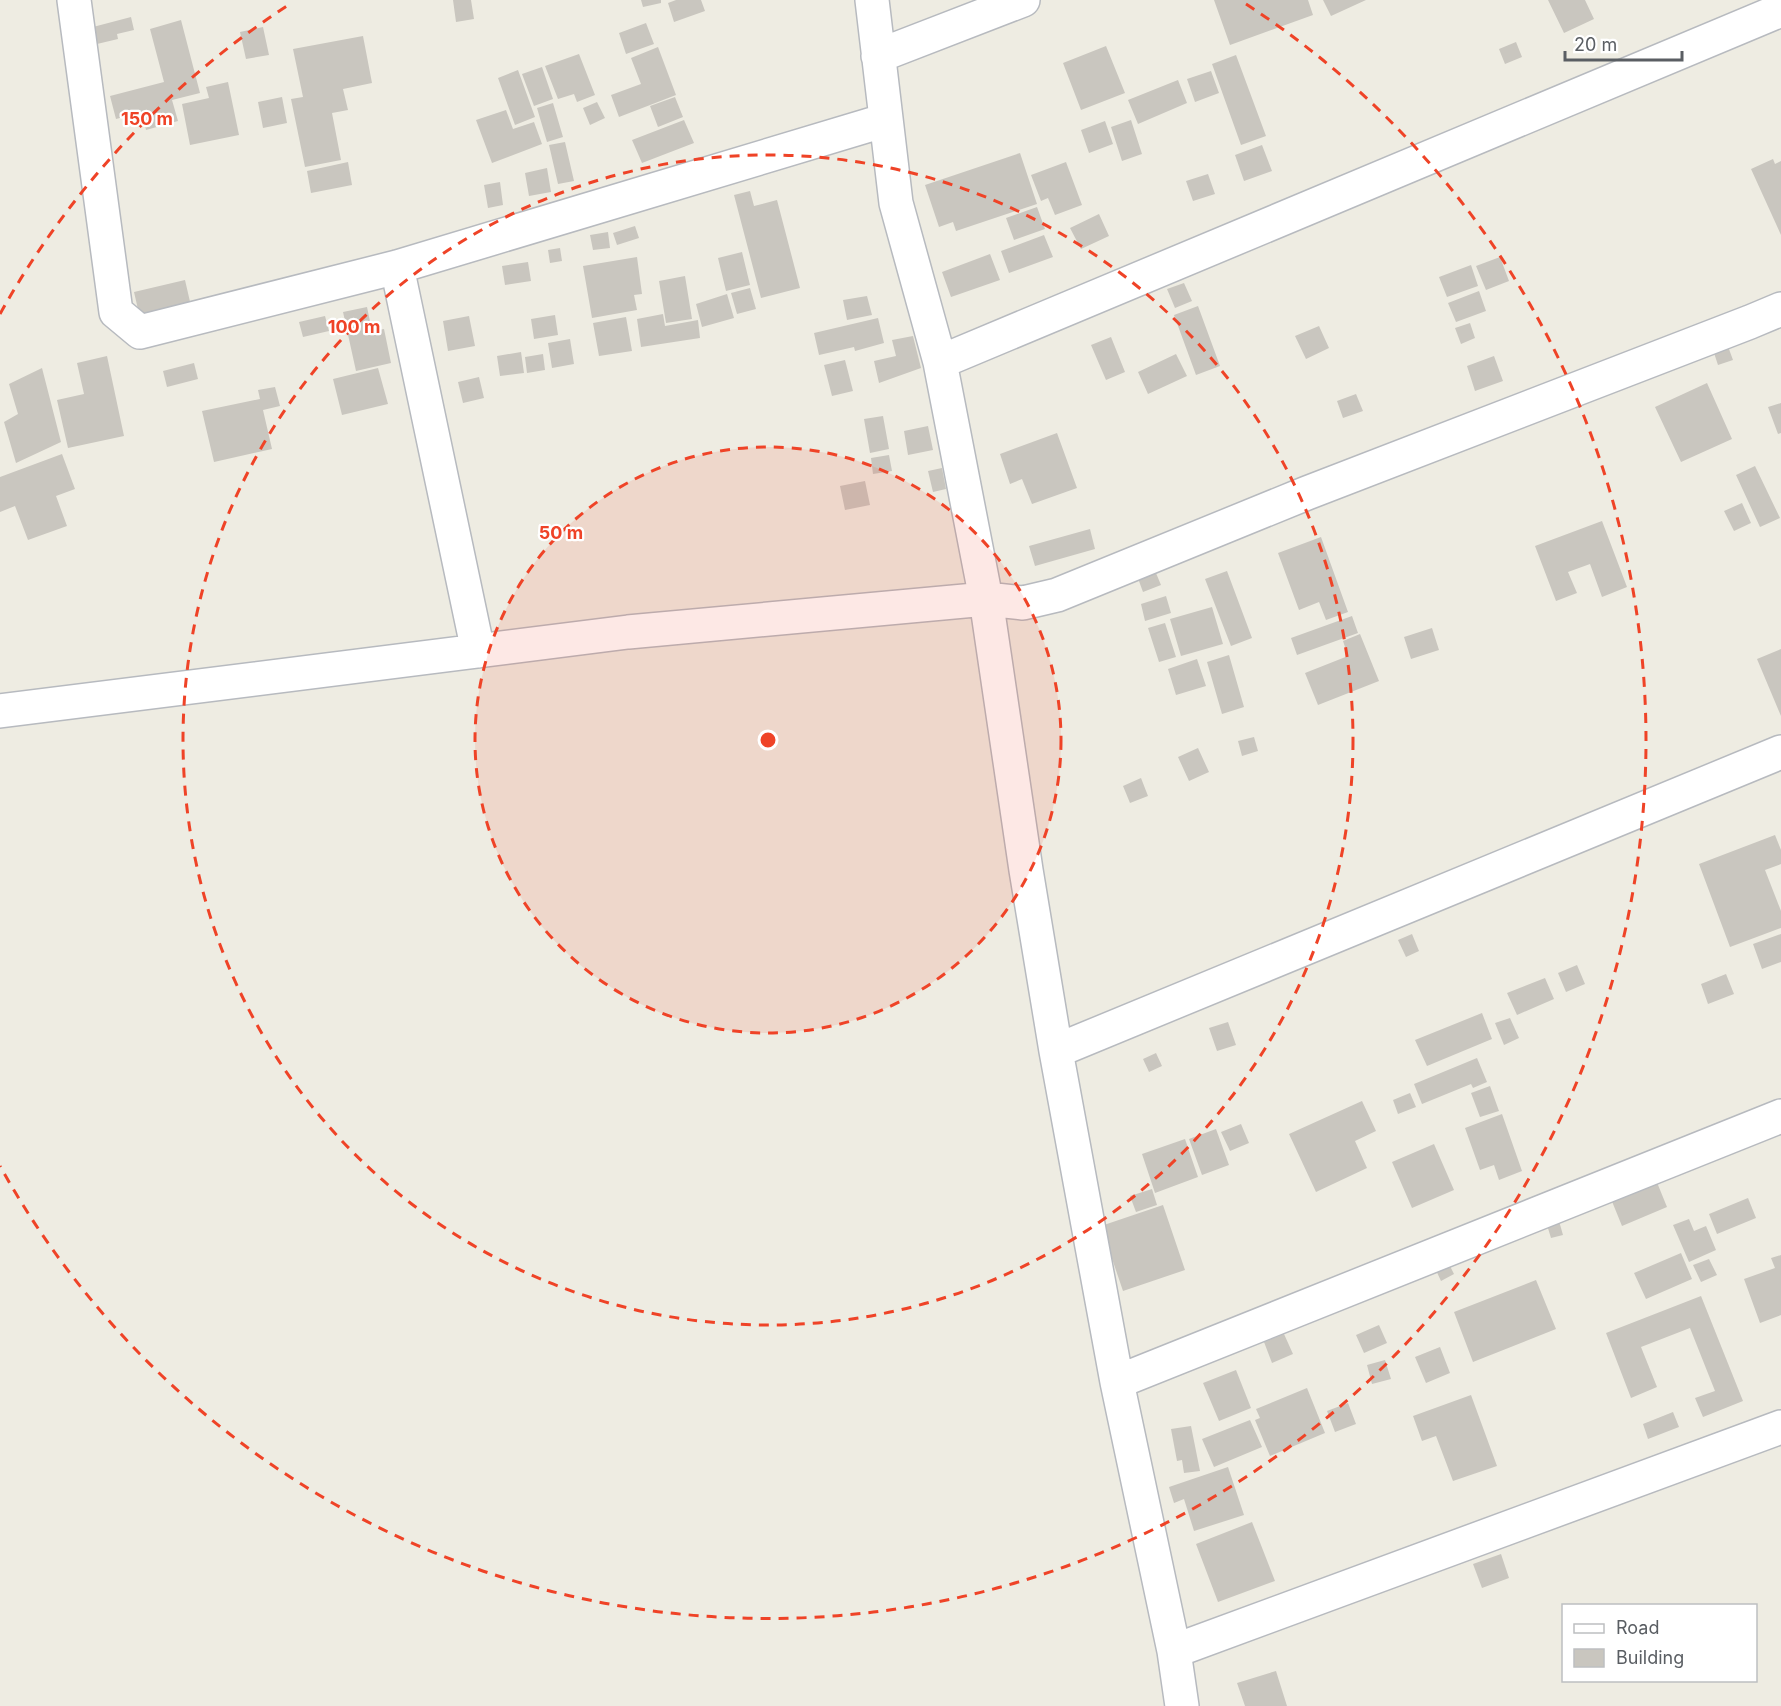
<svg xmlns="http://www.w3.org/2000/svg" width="1781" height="1706" font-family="Inter,sans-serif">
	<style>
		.building { fill: #c9c6bf }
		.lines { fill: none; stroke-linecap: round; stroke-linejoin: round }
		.minor-casing { stroke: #b7babf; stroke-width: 36 }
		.minor { stroke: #fff; stroke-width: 33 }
		.ring { fill: none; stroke: #ef4327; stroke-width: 3; stroke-dasharray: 10 8 }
		.centre { fill: #ef4327; stroke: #fff; stroke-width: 3 }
		.ring-label { font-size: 18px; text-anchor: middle; font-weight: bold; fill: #ef4327; stroke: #fff; stroke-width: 4.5; stroke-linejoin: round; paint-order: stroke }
	</style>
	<rect width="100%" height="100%" fill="#eeece2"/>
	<!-- building -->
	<path class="building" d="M 453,0 L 471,0 L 474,19 L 456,22 Z
		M 641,0 L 661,0 L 661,3 L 643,7 Z
		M 676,0 L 701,0 L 705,11 L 674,22 L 668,3 Z
		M 1214,0 L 1308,0 L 1313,15 L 1230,45 Z
		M 1323,0 L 1366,0 L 1331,16 Z
		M 1548,0 L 1585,0 L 1594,19 L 1564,33 Z
		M 131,17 L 134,30 L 117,34 L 118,39 L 97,44 L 93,27 Z
		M 181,20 L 200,93 L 172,100 L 178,121 L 146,130 L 142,112 L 116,119 L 110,96 L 164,82 L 150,29 Z
		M 646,23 L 654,44 L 626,54 L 619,33 Z
		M 263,27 L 269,55 L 246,59 L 240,32 Z
		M 363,36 L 372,83 L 343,89 L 348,110 L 332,113 L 341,160 L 305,167 L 291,99 L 303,97 L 293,49 Z
		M 1516,42 L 1522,57 L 1505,64 L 1499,49 Z
		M 1106,46 L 1125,93 L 1081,110 L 1063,63 Z
		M 658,47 L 676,95 L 619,117 L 611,95 L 641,84 L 631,58 Z
		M 579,54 L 595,95 L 577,102 L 574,94 L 558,99 L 545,66 Z
		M 1236,55 L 1266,136 L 1241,145 L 1212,64 Z
		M 542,67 L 553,99 L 534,106 L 522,74 Z
		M 518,70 L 535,117 L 515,125 L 498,78 Z
		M 1211,71 L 1219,93 L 1195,102 L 1187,79 Z
		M 1178,80 L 1187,103 L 1138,124 L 1128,100 Z
		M 228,82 L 239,135 L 190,145 L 182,104 L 209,98 L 206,87 Z
		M 282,97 L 287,123 L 263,128 L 258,102 Z
		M 675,97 L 683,117 L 658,127 L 650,106 Z
		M 597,102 L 605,118 L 590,125 L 583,108 Z
		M 553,103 L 563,137 L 547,142 L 537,108 Z
		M 506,110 L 513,129 L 534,122 L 542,144 L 492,163 L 476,120 Z
		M 684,120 L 694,143 L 642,163 L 632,140 Z
		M 1131,120 L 1142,154 L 1122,161 L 1111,127 Z
		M 1105,121 L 1113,144 L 1089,153 L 1081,130 Z
		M 565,142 L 574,181 L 558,184 L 549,145 Z
		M 1262,145 L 1272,171 L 1244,181 L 1235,155 Z
		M 1020,153 L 1037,204 L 956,231 L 953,222 L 939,227 L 925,185 Z
		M 1773,159 L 1775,164 L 1781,161 L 1781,235 L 1751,169 Z
		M 348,162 L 352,185 L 311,193 L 307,171 Z
		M 1066,162 L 1082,205 L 1055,215 L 1048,198 L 1041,201 L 1031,175 Z
		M 547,168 L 551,192 L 529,196 L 525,173 Z
		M 1208,174 L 1215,194 L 1193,201 L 1186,181 Z
		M 500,182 L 503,205 L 488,208 L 484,185 Z
		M 750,191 L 754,206 L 777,200 L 800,288 L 761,298 L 734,195 Z
		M 1037,207 L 1045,229 L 1014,240 L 1006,218 Z
		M 1099,214 L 1109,236 L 1081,249 L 1070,228 Z
		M 635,226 L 639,238 L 617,245 L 613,233 Z
		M 608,232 L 610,248 L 593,250 L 590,235 Z
		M 1044,235 L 1053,257 L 1009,273 L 1001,251 Z
		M 560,248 L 562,261 L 550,263 L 548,250 Z
		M 742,252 L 750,285 L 726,291 L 718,258 Z
		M 990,254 L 1000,280 L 951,297 L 942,272 Z
		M 637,257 L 642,294 L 634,295 L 637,310 L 592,318 L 583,266 Z
		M 1500,257 L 1509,281 L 1486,290 L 1476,266 Z
		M 528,262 L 531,281 L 505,285 L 502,266 Z
		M 1471,265 L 1478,286 L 1447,297 L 1439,277 Z
		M 685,276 L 692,319 L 666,323 L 659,281 Z
		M 185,280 L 191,306 L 140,318 L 134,292 Z
		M 1184,283 L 1192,301 L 1175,308 L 1167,289 Z
		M 750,288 L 756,309 L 737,314 L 731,293 Z
		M 1479,291 L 1486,311 L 1456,322 L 1448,303 Z
		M 727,294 L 734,318 L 702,327 L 696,304 Z
		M 867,296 L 872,315 L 847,320 L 843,300 Z
		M 1198,306 L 1220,366 L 1196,375 L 1174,315 Z
		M 367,307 L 372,331 L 384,329 L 391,363 L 356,371 L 343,312 Z
		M 663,314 L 665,326 L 698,320 L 700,338 L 641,347 L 637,319 Z
		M 555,315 L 558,335 L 534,339 L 531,319 Z
		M 325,316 L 329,331 L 303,337 L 299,322 Z
		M 469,316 L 475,346 L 448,351 L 443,321 Z
		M 626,317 L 632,351 L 599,356 L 593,323 Z
		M 878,318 L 884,343 L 855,351 L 854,347 L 819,355 L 814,333 Z
		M 1470,323 L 1475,338 L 1461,344 L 1455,328 Z
		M 1319,326 L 1329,348 L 1306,359 L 1295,336 Z
		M 913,336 L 921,368 L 879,383 L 874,361 L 896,356 L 892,340 Z
		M 1111,337 L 1125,372 L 1106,380 L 1091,345 Z
		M 570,339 L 574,364 L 552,368 L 548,343 Z
		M 1726,341 L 1733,360 L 1718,365 L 1712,347 Z
		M 521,352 L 524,373 L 500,376 L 497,356 Z
		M 543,354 L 545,370 L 527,373 L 525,357 Z
		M 1176,354 L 1187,376 L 1148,394 L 1138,372 Z
		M 107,356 L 124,436 L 68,448 L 57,400 L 84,394 L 77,363 Z
		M 1494,356 L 1503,381 L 1475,391 L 1467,366 Z
		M 845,360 L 853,391 L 832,396 L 824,365 Z
		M 194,363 L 198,379 L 167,387 L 163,371 Z
		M 42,368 L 61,442 L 16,463 L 4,422 L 18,414 L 9,384 Z
		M 378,368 L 388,404 L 342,415 L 333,379 Z
		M 479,377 L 484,398 L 463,403 L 458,382 Z
		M 1707,383 L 1732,439 L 1681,462 L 1655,407 Z
		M 275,387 L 280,406 L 263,410 L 272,449 L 214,462 L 202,411 L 260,399 L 258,390 Z
		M 1356,394 L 1363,411 L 1343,418 L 1337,401 Z
		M 1781,403 L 1781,433 L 1778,434 L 1768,407 Z
		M 883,416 L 889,449 L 870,453 L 864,419 Z
		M 928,426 L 933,450 L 908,455 L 904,431 Z
		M 1057,433 L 1077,488 L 1032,504 L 1022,479 L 1010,484 L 1000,454 Z
		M 62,454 L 75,489 L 56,496 L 67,526 L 28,540 L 15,506 L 0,512 L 0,477 Z
		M 889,455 L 892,471 L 873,474 L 871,458 Z
		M 1755,466 L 1780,518 L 1760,527 L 1736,475 Z
		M 942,468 L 946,489 L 933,492 L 928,471 Z
		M 865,481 L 870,505 L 845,510 L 840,486 Z
		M 1742,503 L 1751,523 L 1734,531 L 1724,511 Z
		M 1602,521 L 1627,587 L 1602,597 L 1590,564 L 1568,572 L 1577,593 L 1556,601 L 1535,546 Z
		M 1090,529 L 1095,549 L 1035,566 L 1029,546 Z
		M 1321,537 L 1348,612 L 1326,620 L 1319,602 L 1299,610 L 1278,553 Z
		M 1153,566 L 1161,585 L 1143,592 L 1136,573 Z
		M 1227,571 L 1252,638 L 1231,646 L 1205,579 Z
		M 1166,596 L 1171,613 L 1145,621 L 1141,604 Z
		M 1212,607 L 1223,644 L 1181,656 L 1170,619 Z
		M 1352,616 L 1358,633 L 1297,655 L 1291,638 Z
		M 1165,623 L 1176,657 L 1159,662 L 1148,628 Z
		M 1432,628 L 1439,650 L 1411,659 L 1404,637 Z
		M 1360,634 L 1379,681 L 1318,705 L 1305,673 L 1348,656 L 1343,641 Z
		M 1781,649 L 1781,716 L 1757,659 Z
		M 1229,655 L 1244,707 L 1222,714 L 1207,662 Z
		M 1197,659 L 1206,686 L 1176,695 L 1168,669 Z
		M 1254,737 L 1258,751 L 1242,756 L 1238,741 Z
		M 1198,748 L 1209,772 L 1189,781 L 1178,757 Z
		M 1141,778 L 1148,796 L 1130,803 L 1123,786 Z
		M 1775,835 L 1781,850 L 1781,864 L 1765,870 L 1781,911 L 1781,928 L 1730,947 L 1699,864 Z
		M 1412,934 L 1419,951 L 1406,957 L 1398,940 Z
		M 1781,934 L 1781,962 L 1762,969 L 1753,944 Z
		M 1577,965 L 1585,984 L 1566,992 L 1558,973 Z
		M 1726,974 L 1734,994 L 1708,1004 L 1701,984 Z
		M 1545,978 L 1554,999 L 1517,1015 L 1507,993 Z
		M 1482,1013 L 1492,1039 L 1427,1066 L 1415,1040 Z
		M 1510,1018 L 1519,1038 L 1504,1045 L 1495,1023 Z
		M 1228,1022 L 1236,1045 L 1217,1051 L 1209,1028 Z
		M 1156,1053 L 1162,1066 L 1149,1072 L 1143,1059 Z
		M 1477,1058 L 1487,1082 L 1473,1088 L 1471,1084 L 1422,1104 L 1414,1084 Z
		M 1490,1086 L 1499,1111 L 1480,1117 L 1471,1093 Z
		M 1410,1093 L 1416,1107 L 1398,1114 L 1393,1100 Z
		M 1362,1101 L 1376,1131 L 1355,1141 L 1367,1168 L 1316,1192 L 1289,1134 Z
		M 1502,1114 L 1522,1171 L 1499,1180 L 1494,1165 L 1480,1170 L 1465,1128 Z
		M 1241,1124 L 1249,1143 L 1230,1151 L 1221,1132 Z
		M 1216,1129 L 1229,1165 L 1202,1175 L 1189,1139 Z
		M 1185,1139 L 1198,1177 L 1155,1193 L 1142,1154 Z
		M 1434,1144 L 1454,1190 L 1412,1208 L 1392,1162 Z
		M 1656,1180 L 1667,1207 L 1622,1226 L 1611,1199 Z
		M 1152,1189 L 1157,1205 L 1136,1212 L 1130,1196 Z
		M 1748,1198 L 1756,1218 L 1717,1234 L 1709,1214 Z
		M 1163,1205 L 1185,1270 L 1123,1291 L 1101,1226 Z
		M 1689,1219 L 1694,1231 L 1706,1226 L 1716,1250 L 1689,1262 L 1673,1225 Z
		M 1559,1221 L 1563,1235 L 1551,1238 L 1547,1225 Z
		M 1681,1253 L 1692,1279 L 1646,1299 L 1634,1273 Z
		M 1781,1255 L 1781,1315 L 1760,1323 L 1744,1279 L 1775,1268 L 1771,1258 Z
		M 1709,1259 L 1717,1275 L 1701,1282 L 1693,1265 Z
		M 1447,1260 L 1454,1274 L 1441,1281 L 1434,1266 Z
		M 1536,1280 L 1556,1329 L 1473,1362 L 1454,1312 Z
		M 1701,1296 L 1743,1401 L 1703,1417 L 1695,1398 L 1715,1391 L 1690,1328 L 1641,1347 L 1657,1387 L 1631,1398 L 1606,1333 Z
		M 1379,1325 L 1387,1343 L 1364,1353 L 1356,1335 Z
		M 1284,1334 L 1293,1354 L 1272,1363 L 1264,1342 Z
		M 1440,1347 L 1450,1373 L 1426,1383 L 1415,1357 Z
		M 1385,1360 L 1391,1379 L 1372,1384 L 1367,1365 Z
		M 1236,1370 L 1251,1408 L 1219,1421 L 1203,1383 Z
		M 1307,1388 L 1325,1433 L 1270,1456 L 1255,1420 L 1260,1418 L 1256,1409 Z
		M 1471,1395 L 1497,1466 L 1453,1481 L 1436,1436 L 1422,1441 L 1413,1416 Z
		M 1348,1403 L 1356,1424 L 1335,1432 L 1327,1411 Z
		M 1673,1412 L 1679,1427 L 1648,1439 L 1643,1424 Z
		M 1250,1420 L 1262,1447 L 1214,1467 L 1202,1439 Z
		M 1191,1426 L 1200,1471 L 1184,1473 L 1182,1460 L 1177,1461 L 1171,1429 Z
		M 1228,1467 L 1244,1515 L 1194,1531 L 1184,1499 L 1174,1503 L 1169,1487 Z
		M 1252,1522 L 1275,1581 L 1218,1602 L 1196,1544 Z
		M 1501,1554 L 1509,1578 L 1482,1588 L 1473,1564 Z
		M 1276,1671 L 1287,1706 L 1245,1706 L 1237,1683 Z"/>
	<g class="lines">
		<defs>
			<path id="minor" d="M 74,0 L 116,312 L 140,332 L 397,267 L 886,120
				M 872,0 L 896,203 L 940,362 L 986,599 L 1023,603 L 1057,595 L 1307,493 L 1750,322 L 1781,309
				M 878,56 L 1023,0
				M 397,267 L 478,651
				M 940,362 L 1781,10
				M 0,711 L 628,632 L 986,599 L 1026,870 L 1056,1051 L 1117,1382 L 1174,1651 L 1182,1706
				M 1056,1051 L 1781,752
				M 1117,1382 L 1781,1116
				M 1174,1651 L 1781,1427"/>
		</defs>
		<!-- minor casing -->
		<use href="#minor" class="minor-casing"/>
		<!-- minor -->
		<use href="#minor" class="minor"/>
	</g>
	<!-- distance rings -->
	<circle cx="768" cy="740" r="293" fill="#ef4327" fill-opacity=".12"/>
	<g class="ring">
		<circle cx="768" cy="740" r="293"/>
		<circle cx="768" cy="740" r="585"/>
		<path d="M0 314A878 878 0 0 1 290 4M1246 4A878 878 0 1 1 0 1166"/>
	</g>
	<circle cx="768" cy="740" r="9" class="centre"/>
	<g class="ring-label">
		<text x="147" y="125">150 m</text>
		<text x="354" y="333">100 m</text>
		<text x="561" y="539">50 m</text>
	</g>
	<!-- legend -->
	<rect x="1562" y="1604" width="195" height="78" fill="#ffffff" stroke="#bdbfc1" stroke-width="1.5"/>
	<rect x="1574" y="1624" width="30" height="9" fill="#ffffff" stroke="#bdbfc1" stroke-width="1.5"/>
	<text x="1616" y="1634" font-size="18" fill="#5a5e63">Road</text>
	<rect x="1574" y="1649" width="30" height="18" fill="#c9c6bf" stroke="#bdbfc1" stroke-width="1.5"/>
	<text x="1616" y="1664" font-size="18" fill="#5a5e63">Building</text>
	<!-- scale -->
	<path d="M1565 51v9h117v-9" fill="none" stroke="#5a5e63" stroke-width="3"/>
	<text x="1574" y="51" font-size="18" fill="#5a5e63" stroke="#ffffff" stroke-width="4.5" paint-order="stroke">20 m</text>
</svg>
